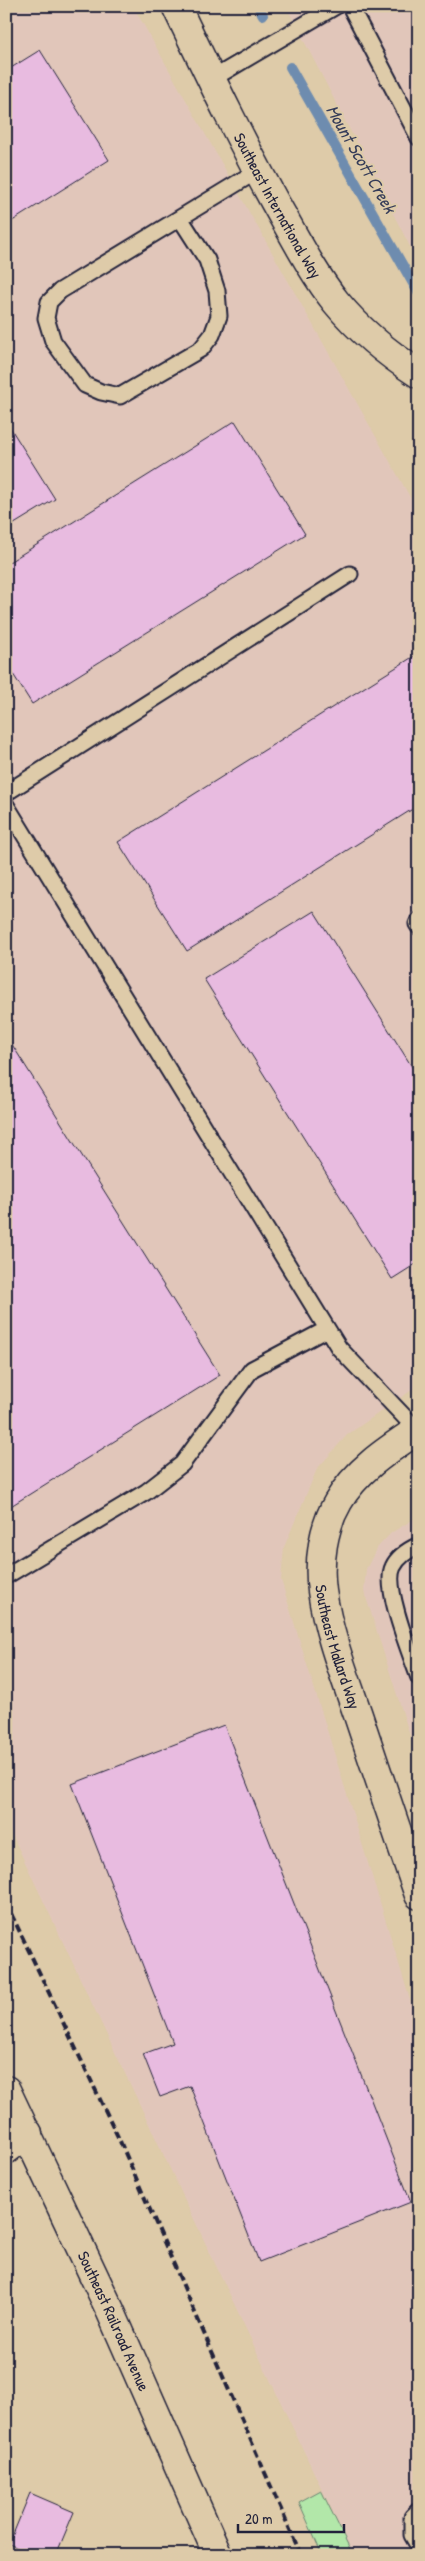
<svg xmlns="http://www.w3.org/2000/svg" width="425" height="2561" font-family="'Patrick Hand',sans-serif">
	<style>
		.built { fill: #e1c6ba }
		.green { fill: #b2e7a9; stroke: #6a8472 }
		.lines { fill: none; stroke-linecap: round; stroke-linejoin: round }
		.stream { stroke: #6e8caf; stroke-width: 10 }
		.building { fill: #e8bbe0; stroke: #22223b }
		.lane-casing { stroke: #22223b; stroke-width: 19 }
		.street-casing { stroke: #22223b; stroke-width: 31 }
		.secondary-casing { stroke: #22223b; stroke-width: 31 }
		.lane { stroke: #decba9; stroke-width: 15 }
		.street { stroke: #decba9; stroke-width: 28 }
		.secondary { stroke: #decba9; stroke-width: 28 }
		.rail { stroke: #22223b; stroke-width: 4; stroke-dasharray: 8 4; stroke-linecap: butt }
		.labels { text-anchor: middle; stroke-width: 4; stroke-linejoin: round; paint-order: stroke }
		.street-label { font-size: 16px; fill: #22223b; stroke: #decba9 }
		.water-label { font-size: 18px; font-style: italic; fill: #353c58; stroke: #decba9 }
	</style>
	<rect width="100%" height="100%" fill="#decba9"/>
	<filter id="ink" filterUnits="userSpaceOnUse"><feTurbulence type="fractalNoise" baseFrequency=".02" numOctaves="2"/><feDisplacementMap in="SourceGraphic" scale="10" xChannelSelector="R" yChannelSelector="G"/><feConvolveMatrix kernelMatrix="1 2 1 2 8 2 1 2 1" color-interpolation-filters="sRGB"/></filter>
	<g filter="url(#ink)">
		<!-- built -->
		<path class="built" d="M 6,6 L 133,6 L 419,513 L 419,1385 L 347,1435 L 317,1469 L 284,1547 L 281,1580 L 419,2029 L 419,2555 L 353,2555 L 6,1822 Z
			M 286,6 L 419,6 L 419,264 Z
			M 419,1516 L 419,1764 L 364,1591 L 366,1569 L 377,1548 L 391,1533 Z"/>
		<!-- green -->
		<path class="green" d="M 321,2490 L 353,2555 L 322,2555 L 299,2502 Z"/>
		<g class="lines">
			<!-- stream -->
			<path class="stream" d="M 258,6 L 263,15
				M 290,67 L 419,294"/>
		</g>
		<!-- building -->
		<path class="building" d="M 40,50 L 109,160 L 6,225 L 6,71 Z
			M 6,421 L 55,499 L 6,529 Z
			M 235,421 L 305,534 L 32,704 L 6,663 L 6,564 Z
			M 419,653 L 419,805 L 187,951 L 118,842 Z
			M 314,911 L 419,1078 L 419,1262 L 392,1279 L 204,979 Z
			M 6,1035 L 220,1375 L 6,1509 Z
			M 224,1725 L 411,2202 L 259,2262 L 190,2086 L 160,2097 L 143,2054 L 173,2043 L 72,1784 Z
			M 30,2493 L 74,2512 L 56,2555 L 33,2555 L 9,2544 Z"/>
		<g class="lines">
			<defs>
				<path id="lane" d="M 350,6 L 419,138
					M 212,79 L 336,6
					M 180,218 L 207,260 L 217,291 L 219,316 L 212,335 L 201,349 L 120,396 L 101,392 L 85,385 L 53,341 L 46,318 L 49,302 L 60,291 L 257,171
					M 6,793 L 350,574
					M 6,805 L 339,1348 L 417,1430
					M 419,920 L 417,924 L 419,927
					M 419,1545 C 408,1550 398,1556 393,1567 C 383,1587 411,1655 419,1678
					M 6,1576 L 146,1492 L 182,1464 L 252,1369 L 327,1329
					M 419,2510 L 412,2517 L 412,2535 L 419,2547"/>
				<g id="street">
					<path id="s1" d="M 419,1429 C 389,1449 356,1470 338,1502 C 323,1527 318,1562 322,1591 C 328,1633 344,1674 358,1715 C 378,1775 398,1835 419,1895"/>
					<path d="M 6,2150 L 28,2133"/>
				</g>
				<g id="secondary">
					<path id="s2" d="M 176,6 C 211,79 246,152 286,222 C 301,249 317,278 336,302 C 359,330 388,354 419,374"/>
					<path id="s3" d="M 6,2090 L 110,2310 L 218,2555"/>
				</g>
			</defs>
			<!-- lane casing -->
			<use href="#lane" class="lane-casing"/>
			<!-- street casing -->
			<use href="#street" class="street-casing"/>
			<!-- secondary casing -->
			<use href="#secondary" class="secondary-casing"/>
			<!-- lane -->
			<use href="#lane" class="lane"/>
			<!-- street -->
			<use href="#street" class="street"/>
			<!-- secondary -->
			<use href="#secondary" class="secondary"/>
			<!-- rail -->
			<path class="rail" d="M 6,1903 L 119,2139 L 301,2555"/>
		</g>
	</g>
	<g class="labels">
		<!-- street labels -->
		<g class="street-label">
			<text dy="6" stroke="none"><textPath href="#s2" startOffset="224">Southeast International Way</textPath></text>
			<text dy="6" stroke="none"><textPath href="#s1" startOffset="260">Southeast Mallard Way</textPath></text>
			<text dy="6" stroke="none"><textPath href="#s3" startOffset="255">Southeast Railroad Avenue</textPath></text>
		</g>
		<!-- water labels -->
		<g class="water-label">
			<text transform="translate(361 159) rotate(60)" y="6">Mount Scott Creek</text>
		</g>
	</g>
	<!-- margin -->
	<rect width="425" height="2561" fill="none" stroke="#decba9" stroke-width="25"/>
	<rect x="12" y="12" width="400" height="2536" fill="none" stroke="#22223b" stroke-width="2" filter="url(#ink)"/>
	<!-- scale -->
	<path d="M238 2524v8h106v-8" fill="none" stroke="#22223b" stroke-width="2.5"/>
	<text x="245" y="2524" font-size="15" fill="#22223b" stroke="#decba9" stroke-width="4" paint-order="stroke">20 m</text>
</svg>
